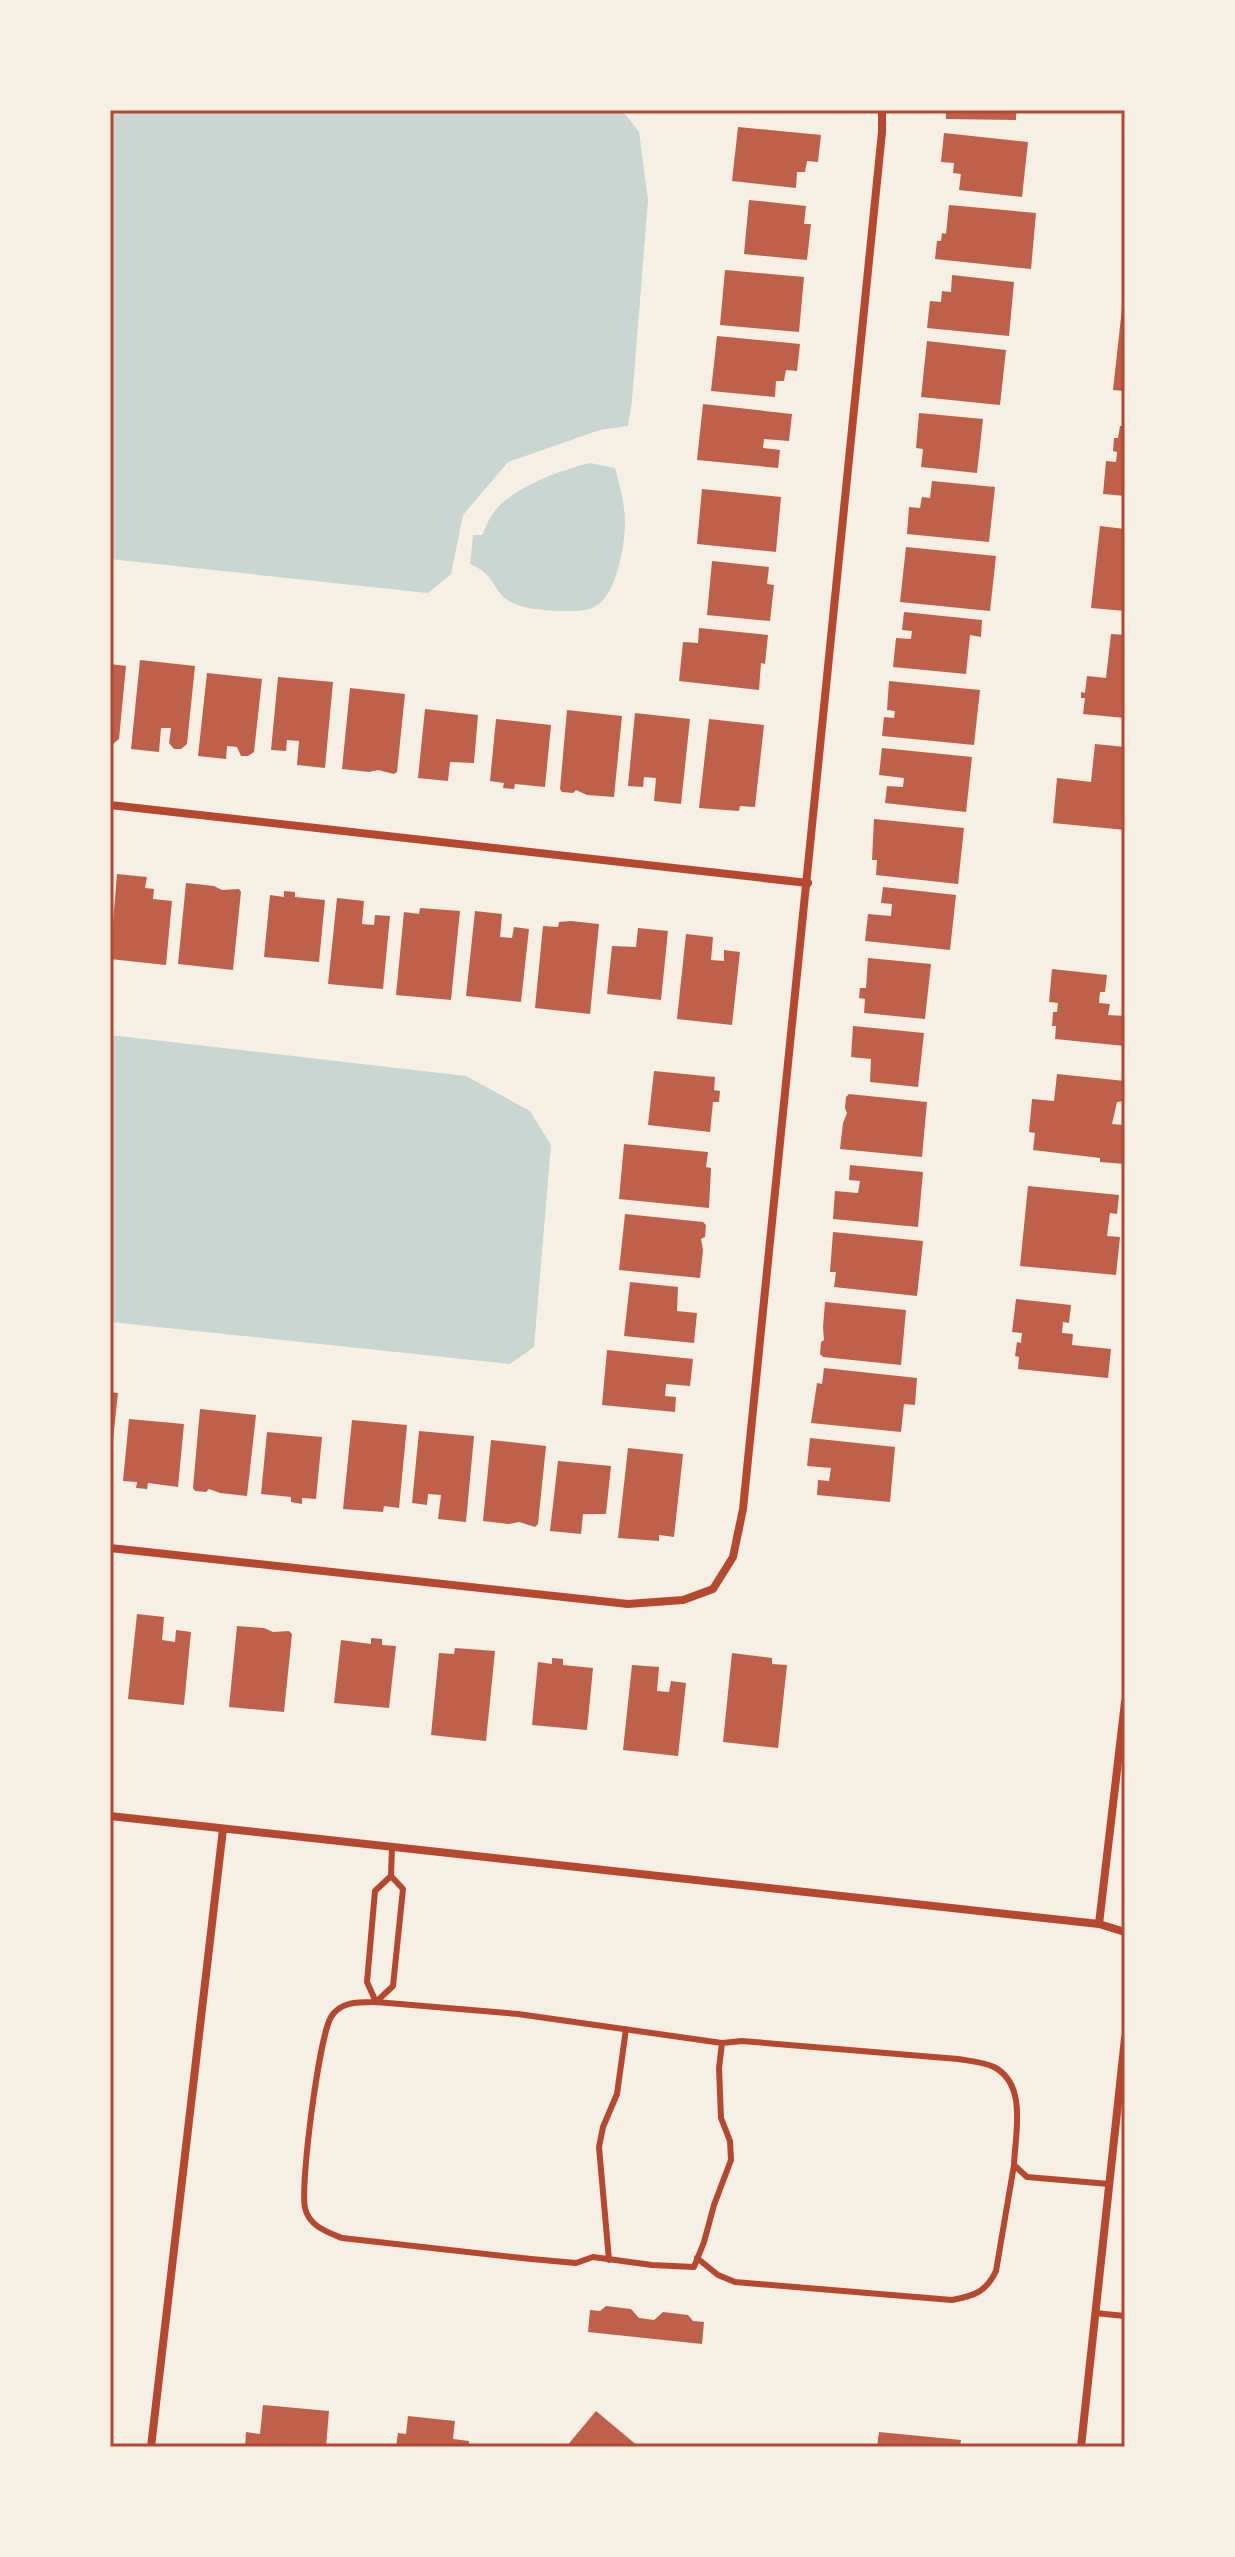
<svg xmlns="http://www.w3.org/2000/svg" width="1235" height="2557" font-family="Roboto,sans-serif">
	<style>
		.water { fill: #c9d6d2 }
		.building { fill: #bf614a }
		.lines { fill: none; stroke-linecap: round; stroke-linejoin: round }
		.service { stroke: #b5482f; stroke-width: 6 }
		.minor { stroke: #b5482f; stroke-width: 8 }
		.neatline { fill: none; stroke: #b5482f; stroke-width: 3 }
	</style>
	<rect width="100%" height="100%" fill="#f6efe4"/>
	<!-- water -->
	<path class="water" d="M 110,110 L 622,110 L 639,132 L 648,200 L 632,400 L 628,426 L 600,430 L 508,462 L 463,515 L 451,574 L 428,593 L 110,559 Z
		M 590,463 L 615,468 C 620,486 625,504 625,523 C 625,545 616,598 594,607 C 584,612 569,611 558,611 C 543,610 522,609 509,601 C 492,590 495,574 470,564 L 473,535 L 482,535 C 486,527 489,518 494,512 C 513,487 561,470 590,463 Z
		M 110,1035 L 466,1076 L 530,1111 L 551,1145 L 534,1347 L 510,1364 L 110,1322 Z"/>
	<!-- building -->
	<path class="building" d="M 745,110 L 809,110 L 809,113 L 745,113 Z
		M 946,110 L 1016,110 L 1016,120 L 946,119 Z
		M 738,127 L 821,135 L 818,162 L 807,161 L 805,172 L 797,172 L 796,188 L 732,181 Z
		M 944,133 L 1028,142 L 1022,197 L 959,190 L 961,174 L 953,173 L 954,163 L 941,162 Z
		M 749,200 L 806,206 L 804,224 L 811,224 L 807,260 L 744,254 Z
		M 949,205 L 1036,213 L 1031,269 L 935,259 L 937,241 L 941,241 L 942,233 L 946,234 Z
		M 725,270 L 804,277 L 799,332 L 720,325 Z
		M 952,275 L 1014,282 L 1009,336 L 927,328 L 930,301 L 941,302 L 942,291 L 951,292 Z
		M 1122,308 L 1125,309 L 1125,391 L 1113,390 Z
		M 717,336 L 800,344 L 797,371 L 786,370 L 784,381 L 776,381 L 775,397 L 711,391 Z
		M 927,341 L 1006,350 L 1000,405 L 921,397 Z
		M 703,404 L 792,414 L 789,441 L 764,439 L 763,448 L 780,450 L 778,468 L 697,460 Z
		M 919,413 L 983,419 L 977,473 L 921,467 L 923,449 L 916,448 Z
		M 1120,426 L 1125,426 L 1125,496 L 1103,494 L 1106,461 L 1116,462 L 1117,452 L 1113,451 L 1114,438 L 1118,438 Z
		M 932,481 L 995,487 L 989,542 L 907,534 L 909,507 L 920,508 L 922,497 L 930,498 Z
		M 702,489 L 781,497 L 776,552 L 697,544 Z
		M 1100,526 L 1125,529 L 1125,611 L 1091,608 Z
		M 906,547 L 996,556 L 990,611 L 900,602 Z
		M 712,561 L 769,567 L 767,584 L 774,585 L 770,621 L 707,615 Z
		M 904,612 L 982,620 L 981,637 L 970,635 L 966,674 L 893,667 L 896,638 L 911,639 L 912,631 L 902,630 Z
		M 699,628 L 768,635 L 765,664 L 761,663 L 759,690 L 679,681 L 683,642 L 698,643 Z
		M 1111,634 L 1125,635 L 1125,718 L 1083,714 L 1085,698 L 1081,698 L 1081,692 L 1085,693 L 1087,676 L 1106,678 Z
		M 140,660 L 195,666 L 187,744 L 181,749 L 174,749 L 169,743 L 171,728 L 161,728 L 159,752 L 131,749 Z
		M 110,664 L 126,666 L 119,739 L 113,744 L 110,744 Z
		M 207,673 L 262,679 L 254,752 L 248,756 L 241,756 L 237,747 L 227,746 L 226,759 L 198,756 Z
		M 278,677 L 333,682 L 325,768 L 297,765 L 299,741 L 287,740 L 286,751 L 271,750 Z
		M 889,681 L 980,690 L 974,745 L 882,736 L 884,717 L 894,718 L 895,711 L 887,710 Z
		M 350,688 L 405,694 L 397,772 L 394,774 L 378,770 L 369,772 L 342,769 Z
		M 425,709 L 478,715 L 474,763 L 450,762 L 448,781 L 418,778 Z
		M 567,710 L 622,716 L 614,797 L 587,795 L 576,790 L 573,793 L 562,792 L 560,789 Z
		M 635,713 L 690,719 L 681,804 L 654,801 L 656,778 L 644,777 L 643,787 L 628,786 Z
		M 496,719 L 551,725 L 545,787 L 515,784 L 514,789 L 503,788 L 504,783 L 490,781 Z
		M 709,719 L 764,725 L 755,807 L 740,806 L 739,811 L 699,808 Z
		M 1095,744 L 1125,747 L 1125,830 L 1053,823 L 1057,778 L 1091,782 Z
		M 882,748 L 972,757 L 966,812 L 885,803 L 887,786 L 903,787 L 904,778 L 879,775 Z
		M 874,819 L 964,828 L 958,884 L 876,875 L 877,860 L 872,860 Z
		M 117,874 L 147,877 L 145,888 L 154,889 L 153,899 L 172,901 L 166,965 L 110,959 Z
		M 186,883 L 214,886 L 222,890 L 239,889 L 241,892 L 233,970 L 178,964 Z
		M 883,887 L 956,895 L 950,950 L 865,941 L 868,914 L 891,916 L 892,904 L 881,903 Z
		M 284,891 L 295,892 L 295,897 L 325,900 L 319,962 L 264,957 L 270,895 L 284,897 Z
		M 337,898 L 364,901 L 362,924 L 374,925 L 375,915 L 390,916 L 383,989 L 328,984 Z
		M 420,908 L 460,911 L 451,1000 L 396,995 L 404,912 L 419,914 Z
		M 475,911 L 502,914 L 500,937 L 512,938 L 514,927 L 529,929 L 521,1002 L 466,996 Z
		M 571,921 L 599,924 L 590,1014 L 535,1008 L 543,926 L 558,927 L 559,922 Z
		M 638,928 L 668,931 L 661,1000 L 607,994 L 612,946 L 636,947 Z
		M 686,934 L 713,937 L 711,960 L 724,961 L 724,950 L 740,952 L 732,1025 L 677,1019 Z
		M 868,958 L 931,964 L 925,1019 L 864,1013 L 865,999 L 859,998 L 860,988 L 866,988 Z
		M 1052,969 L 1107,975 L 1105,992 L 1100,992 L 1099,1003 L 1110,1004 L 1108,1015 L 1125,1016 L 1125,1046 L 1055,1039 L 1056,1026 L 1052,1026 L 1053,1012 L 1057,1012 L 1058,1003 L 1049,1002 Z
		M 853,1026 L 924,1033 L 918,1087 L 870,1082 L 871,1059 L 851,1057 Z
		M 654,1071 L 715,1077 L 714,1090 L 720,1091 L 719,1102 L 713,1102 L 710,1132 L 648,1125 Z
		M 1057,1074 L 1125,1081 L 1125,1101 L 1117,1102 L 1112,1124 L 1125,1125 L 1125,1164 L 1100,1162 L 1100,1158 L 1033,1150 L 1035,1133 L 1029,1132 L 1032,1099 L 1054,1101 Z
		M 849,1094 L 927,1102 L 922,1157 L 840,1149 L 843,1123 L 847,1113 L 845,1108 L 846,1097 Z
		M 624,1144 L 708,1152 L 706,1167 L 711,1168 L 709,1208 L 619,1199 Z
		M 850,1165 L 923,1172 L 918,1227 L 833,1219 L 835,1191 L 858,1193 L 860,1181 L 849,1180 Z
		M 1028,1186 L 1119,1195 L 1117,1214 L 1110,1213 L 1107,1236 L 1120,1237 L 1116,1275 L 1020,1266 Z
		M 625,1214 L 703,1222 L 706,1225 L 705,1237 L 701,1239 L 703,1250 L 700,1278 L 619,1270 Z
		M 833,1232 L 923,1241 L 917,1296 L 834,1287 L 836,1272 L 830,1272 Z
		M 630,1282 L 678,1287 L 677,1311 L 697,1313 L 694,1343 L 624,1336 Z
		M 1016,1299 L 1071,1305 L 1069,1323 L 1063,1322 L 1062,1333 L 1073,1334 L 1072,1345 L 1111,1349 L 1108,1378 L 1018,1369 L 1019,1357 L 1015,1356 L 1017,1342 L 1021,1343 L 1022,1333 L 1012,1332 Z
		M 825,1302 L 906,1310 L 901,1365 L 823,1357 L 820,1354 L 821,1342 L 824,1340 L 823,1327 Z
		M 607,1350 L 693,1359 L 690,1386 L 666,1384 L 665,1396 L 676,1397 L 675,1412 L 602,1405 Z
		M 824,1368 L 917,1378 L 915,1405 L 904,1404 L 901,1432 L 811,1423 L 817,1383 L 822,1384 Z
		M 110,1392 L 118,1393 L 112,1449 L 110,1449 Z
		M 200,1409 L 256,1415 L 247,1496 L 220,1493 L 209,1489 L 206,1492 L 195,1491 L 193,1488 Z
		M 129,1419 L 184,1424 L 178,1487 L 148,1483 L 147,1489 L 136,1488 L 137,1482 L 123,1481 Z
		M 352,1420 L 407,1425 L 399,1508 L 384,1506 L 383,1512 L 343,1509 Z
		M 419,1431 L 474,1436 L 466,1522 L 438,1519 L 441,1495 L 428,1494 L 427,1505 L 412,1503 Z
		M 267,1432 L 322,1437 L 316,1499 L 302,1498 L 302,1504 L 291,1502 L 291,1497 L 261,1494 Z
		M 810,1438 L 895,1447 L 890,1502 L 817,1495 L 818,1480 L 829,1481 L 831,1468 L 807,1466 Z
		M 491,1440 L 546,1446 L 538,1524 L 535,1527 L 519,1522 L 509,1524 L 483,1521 Z
		M 628,1448 L 683,1454 L 674,1537 L 659,1535 L 659,1541 L 618,1538 Z
		M 558,1461 L 611,1466 L 606,1514 L 583,1514 L 581,1534 L 550,1531 Z
		M 137,1614 L 164,1617 L 162,1640 L 175,1642 L 176,1630 L 191,1632 L 184,1705 L 128,1699 Z
		M 237,1626 L 264,1628 L 273,1632 L 289,1631 L 292,1634 L 284,1712 L 229,1707 Z
		M 371,1638 L 382,1639 L 382,1645 L 396,1646 L 389,1708 L 334,1703 L 341,1640 L 371,1644 Z
		M 455,1648 L 495,1651 L 486,1741 L 431,1735 L 439,1653 L 454,1654 Z
		M 732,1653 L 772,1658 L 772,1664 L 787,1665 L 778,1748 L 723,1742 Z
		M 552,1658 L 563,1659 L 563,1665 L 593,1668 L 587,1730 L 532,1725 L 538,1662 L 552,1664 Z
		M 632,1665 L 659,1667 L 657,1691 L 669,1692 L 671,1681 L 686,1683 L 678,1756 L 623,1750 Z
		M 606,2306 L 631,2309 L 639,2318 L 654,2320 L 663,2312 L 688,2315 L 693,2321 L 704,2322 L 702,2344 L 588,2332 L 590,2310 L 600,2311 Z
		M 263,2405 L 329,2411 L 326,2447 L 245,2447 L 246,2432 L 260,2434 Z
		M 596,2411 L 639,2447 L 566,2447 Z
		M 408,2416 L 455,2421 L 453,2439 L 469,2441 L 469,2447 L 396,2447 L 398,2433 L 406,2434 Z
		M 879,2432 L 961,2440 L 960,2447 L 877,2447 Z"/>
	<g class="lines">
		<!-- service -->
		<path class="service" d="M 391,1876 L 403,1889 L 393,1986 L 376,2002 L 367,1982 L 375,1891 L 391,1876 L 392,1847
			M 722,2043 L 518,2014 L 376,2002 C 360,2002 340,2001 331,2017 C 319,2038 300,2184 305,2208 C 309,2226 327,2232 342,2238 L 531,2259 L 576,2263 L 593,2257 L 652,2265 L 694,2267 L 704,2242 L 714,2205 L 731,2160 L 730,2141 L 721,2118 L 719,2068 L 722,2043 L 742,2041 L 958,2059 C 969,2061 984,2062 994,2067 C 1028,2085 1015,2134 1014,2165 L 1027,2177 L 1109,2184
			M 697,2258 L 718,2275 L 735,2282 L 952,2300 C 974,2296 986,2292 996,2271 L 1014,2165
			M 609,2260 L 599,2147 L 603,2127 L 617,2094 L 626,2029
			M 1095,2313 L 1125,2316"/>
		<!-- minor -->
		<path class="minor" d="M 110,805 L 808,883
			M 110,1548 L 628,1604 L 683,1600 L 713,1589 L 733,1557 L 743,1509 L 882,132 L 882,110
			M 110,1816 L 1099,1924 L 1125,1932
			M 1099,1924 L 1125,1702
			M 151,2447 L 223,1829
			M 1081,2447 L 1125,2038"/>
	</g>
	<!-- border -->
	<rect width="1235" height="2557" fill="none" stroke="#f6efe4" stroke-width="224"/>
	<rect x="112" y="112" width="1011" height="2333" class="neatline"/>
</svg>
